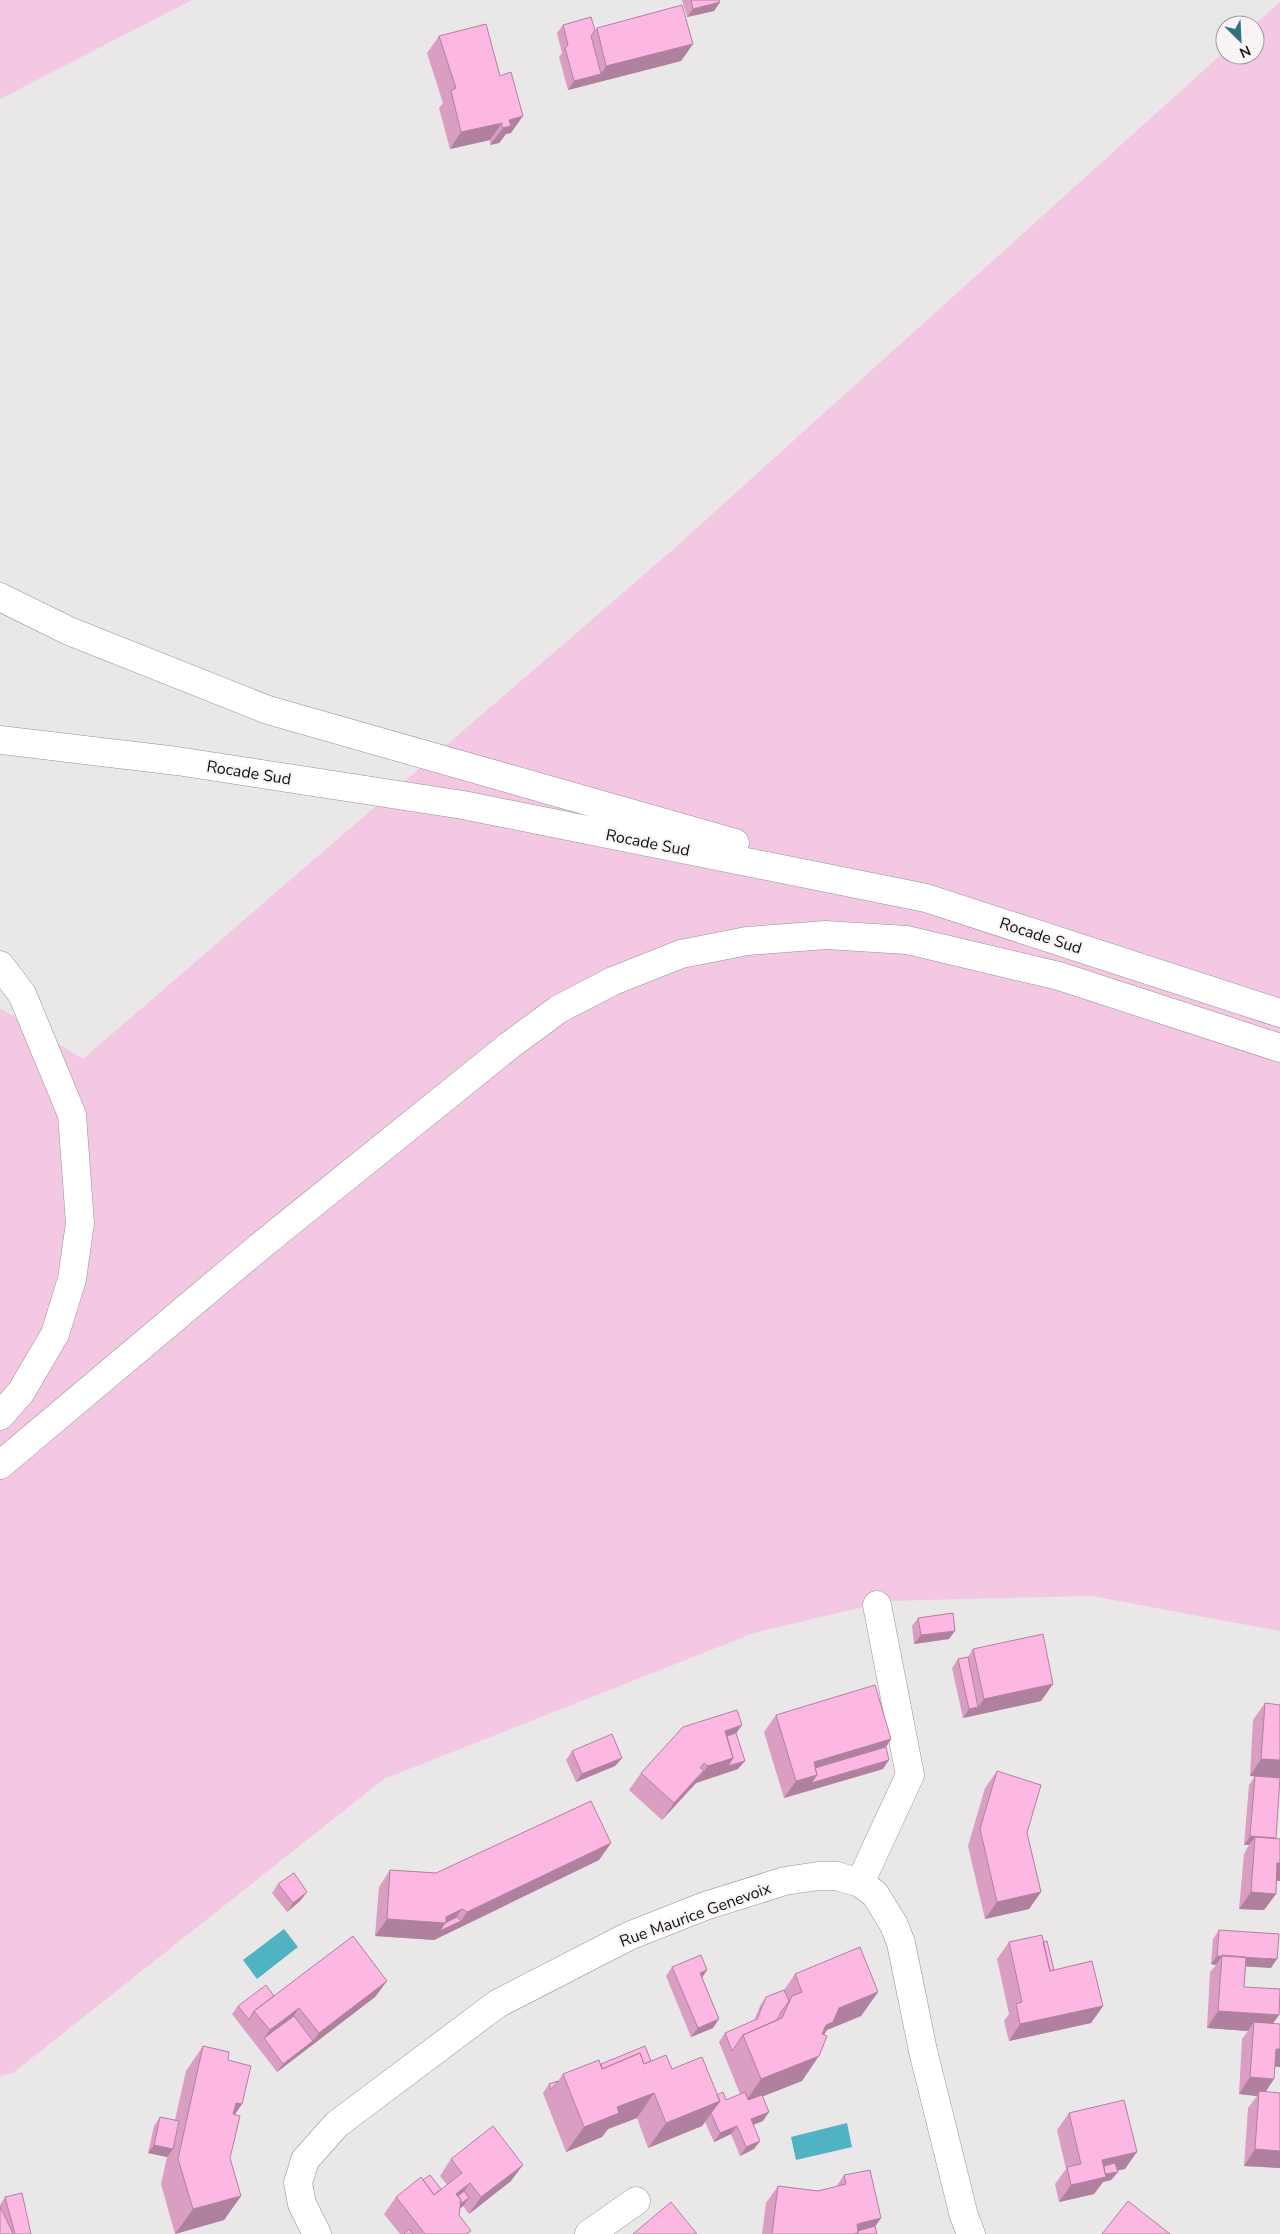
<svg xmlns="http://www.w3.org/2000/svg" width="1280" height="2234" font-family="'Nunito Sans',sans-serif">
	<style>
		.green { fill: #f4c8e3 }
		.water { fill: #4fb3c4 }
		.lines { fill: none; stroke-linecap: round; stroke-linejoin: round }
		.minor-casing { stroke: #949192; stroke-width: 29 }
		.major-casing { stroke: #949192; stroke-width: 29 }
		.minor { stroke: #fff; stroke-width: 28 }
		.major { stroke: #fff; stroke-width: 28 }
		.wall { fill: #d99ec2 }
		.shaded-wall { fill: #b0819e }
		.building { fill: #fcb8e2; stroke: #b0819e }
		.labels { text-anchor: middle; stroke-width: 4.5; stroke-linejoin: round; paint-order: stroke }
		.street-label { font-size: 16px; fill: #111010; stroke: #f8f4f6 }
	</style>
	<rect width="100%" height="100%" fill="#eae7e9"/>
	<!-- green -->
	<path class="green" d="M 0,0 L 192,0 L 0,99 Z
		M 1280,2 L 1280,1631 L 1091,1596 L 888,1601 L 754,1633 L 384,1779 L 13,2073 L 0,2076 L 0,1008 L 83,1059 L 669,553 L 1225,51 L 1225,55 L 1255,55 L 1254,25 Z"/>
	<!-- water -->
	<path class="water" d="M 284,1929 L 298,1947 L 257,1979 L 243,1960 Z
		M 847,2123 L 852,2147 L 796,2160 L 791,2137 Z"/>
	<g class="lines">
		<defs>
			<path id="minor" d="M 860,1883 L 910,1775 L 877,1605
				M 317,2234 L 302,2204 L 298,2183 L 305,2160 L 337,2124 L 497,2004 L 629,1936 L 705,1906 L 785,1881 L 818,1876 L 837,1876 L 860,1883 L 875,1894 L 894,1925 L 901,1943 L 923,2051 L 964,2216 L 971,2234
				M 589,2234 L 636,2201"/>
			<path id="major" d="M 0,597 L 69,631 L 268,710 L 735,843
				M 0,740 L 177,761 L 463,805 L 926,898 L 1280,1013
				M 0,965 L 22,994 L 72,1115 L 80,1223 L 72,1279 L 55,1334 L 21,1392 L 0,1416
				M 0,1465 L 258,1248 L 510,1045 L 559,1009 L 613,981 L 681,954 L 747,941 L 826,935 L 907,940 L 1059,976 L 1280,1048"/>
		</defs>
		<!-- minor casing -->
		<use href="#minor" class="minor-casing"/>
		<!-- major casing -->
		<use href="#major" class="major-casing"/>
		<!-- minor -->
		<use href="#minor" class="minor"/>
		<!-- major -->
		<use href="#major" class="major"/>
	</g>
	<!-- wall -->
	<path class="wall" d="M 682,0 L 719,0 L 720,2 L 714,11 L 687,17 Z
		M 563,25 L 595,30 L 597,28 L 693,44 L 681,61 L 568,90 L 559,57 L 562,53 L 557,33 Z
		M 439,36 L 511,133 L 506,134 L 499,143 L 490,145 L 490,140 L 450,149 L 439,108 L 443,103 L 427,53 Z
		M 918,1618 L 949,1639 L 914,1644 L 912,1626 Z
		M 973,1649 L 1053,1684 L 1041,1701 L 963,1718 L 952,1668 L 958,1659 L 968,1657 Z
		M 1265,1703 L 1280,1778 L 1250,1776 L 1253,1720 Z
		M 776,1715 L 891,1739 L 886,1747 L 883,1769 L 784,1798 L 764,1732 Z
		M 742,1725 L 736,1733 L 738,1769 L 696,1783 L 662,1820 L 629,1790 L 641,1773 Z
		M 572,1751 L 622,1758 L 615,1766 L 576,1782 L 566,1760 Z
		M 997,1771 L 1027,1833 L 1041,1892 L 1029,1909 L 985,1919 L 968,1846 L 985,1788 Z
		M 1255,1776 L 1276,1838 L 1280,1839 L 1280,1881 L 1276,1881 L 1276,1894 L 1264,1910 L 1239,1909 L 1244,1854 L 1249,1845 L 1244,1845 L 1249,1785 Z
		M 611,1843 L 599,1860 L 434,1940 L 375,1936 L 379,1887 L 390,1870 L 436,1873 Z
		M 278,1884 L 301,1900 L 287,1912 L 272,1893 Z
		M 1219,1930 L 1271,1968 L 1246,1966 L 1244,1987 L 1273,2024 L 1280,2024 L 1280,2067 L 1275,2066 L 1265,2092 L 1280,2168 L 1244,2166 L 1248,2108 L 1257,2096 L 1239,2094 L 1242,2039 L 1248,2031 L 1207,2028 L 1210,1972 L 1216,1965 L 1211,1964 L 1213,1939 Z
		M 1009,1942 L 1043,1942 L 1054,1970 L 1103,2006 L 1091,2023 L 1009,2041 L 1004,2021 L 1009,2014 L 997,1959 Z
		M 672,1967 L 707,1970 L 702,1978 L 719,2019 L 713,2028 L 691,2037 L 666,1976 Z
		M 795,1974 L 878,1992 L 861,2016 L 827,2030 L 824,2035 L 802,2081 L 762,2096 L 763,2121 L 753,2125 L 760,2141 L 754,2149 L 740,2156 L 731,2134 L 714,2142 L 705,2122 L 702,2126 L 648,2148 L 637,2118 L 608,2129 L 602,2137 L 566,2152 L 543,2093 L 549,2084 L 558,2081 L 563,2074 L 601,2064 L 651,2061 L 672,2069 L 726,2100 L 740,2094 L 719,2042 L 725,2033 L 754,2021 L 760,2006 L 766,1997 L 784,1990 Z
		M 387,1981 L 375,1997 L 277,2072 L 232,2014 L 238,2006 L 274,1996 Z
		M 203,2046 L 228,2060 L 242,2104 L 234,2115 L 230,2158 L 241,2196 L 224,2220 L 175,2234 L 161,2184 L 167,2157 L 148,2153 L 154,2126 L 160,2117 L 175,2120 L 186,2071 Z
		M 1069,2113 L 1125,2169 L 1117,2170 L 1118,2172 L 1111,2180 L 1103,2182 L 1094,2194 L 1059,2202 L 1055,2184 L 1066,2169 L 1057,2130 Z
		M 451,2159 L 511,2181 L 469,2214 L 463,2206 L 460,2209 L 459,2215 L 468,2234 L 400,2234 L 384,2214 L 396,2197 L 423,2180 L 441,2189 L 447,2185 L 440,2176 Z
		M 844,2175 L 881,2218 L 875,2226 L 877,2234 L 762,2234 L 766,2203 L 778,2186 L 818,2191 L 836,2187 Z
		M 5,2197 L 31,2234 L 0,2234 L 0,2205 Z"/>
	<!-- shaded-wall -->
	<path class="shaded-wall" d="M 720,2 L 714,11 L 687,17 L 693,9 Z
		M 693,44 L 681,61 L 568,90 L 574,81 L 601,74 L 606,66 Z
		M 523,116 L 511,133 L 506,134 L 499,143 L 490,145 L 509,120 Z
		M 502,123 L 490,140 L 450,149 L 461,132 Z
		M 955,1631 L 949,1639 L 914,1644 L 921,1635 Z
		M 1053,1684 L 1041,1701 L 963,1718 L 969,1709 L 978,1707 L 984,1699 Z
		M 742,1725 L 730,1742 L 721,1745 L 725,1731 Z
		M 891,1739 L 880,1756 L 810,1777 L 814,1762 Z
		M 622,1758 L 615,1766 L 576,1782 L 582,1774 Z
		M 733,1758 L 745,1761 L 738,1769 L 696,1783 L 662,1820 L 674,1803 L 704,1770 L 698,1779 L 708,1766 Z
		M 1261,1759 L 1280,1760 L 1280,1778 L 1250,1776 Z
		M 889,1760 L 883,1769 L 784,1798 L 796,1781 L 817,1775 Z
		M 1250,1836 L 1276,1838 L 1255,1837 L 1249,1845 L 1244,1845 Z
		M 611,1843 L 599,1860 L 434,1940 L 375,1936 L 387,1919 L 446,1917 L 462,1909 L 450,1926 L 461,1921 L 467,1912 Z
		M 1277,1863 L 1280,1863 L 1280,1881 L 1265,1880 Z
		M 307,1892 L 301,1900 L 287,1912 L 293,1903 Z
		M 1041,1892 L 1029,1909 L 985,1919 L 997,1902 Z
		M 1251,1892 L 1276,1894 L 1264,1910 L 1239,1909 Z
		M 1217,1956 L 1222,1956 L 1216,1965 L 1211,1964 Z
		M 1222,1956 L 1277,1959 L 1271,1968 L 1222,1965 Z
		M 707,1970 L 701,1979 L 700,1973 Z
		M 387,1981 L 375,1997 L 277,2072 L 283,2064 L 313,2041 L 319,2033 Z
		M 878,1992 L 861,2016 L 827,2030 L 816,2046 L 826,2025 L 839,2008 Z
		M 1103,2006 L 1091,2023 L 1009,2041 L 1020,2024 Z
		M 299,2008 L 288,2024 L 264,2038 L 270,2030 Z
		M 1218,2011 L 1279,2015 L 1267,2032 L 1254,2022 L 1248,2031 L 1207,2028 Z
		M 719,2019 L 713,2028 L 691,2037 L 698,2028 Z
		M 1276,2049 L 1280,2049 L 1280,2067 L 1264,2066 Z
		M 819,2056 L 802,2081 L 744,2104 L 761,2079 Z
		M 1250,2077 L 1274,2079 L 1263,2096 L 1259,2091 L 1257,2096 L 1239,2094 Z
		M 654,2093 L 637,2118 L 608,2129 L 602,2137 L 566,2152 L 584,2127 L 617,2107 Z
		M 720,2101 L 702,2126 L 648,2148 L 666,2123 Z
		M 236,2103 L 242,2104 L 225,2129 Z
		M 769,2112 L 763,2121 L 745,2128 L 751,2119 Z
		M 737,2126 L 731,2134 L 714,2142 L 720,2133 Z
		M 760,2141 L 754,2149 L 740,2156 L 746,2147 Z
		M 154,2145 L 173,2149 L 167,2157 L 148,2153 Z
		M 1255,2149 L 1280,2151 L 1280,2168 L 1244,2166 Z
		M 1137,2152 L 1125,2169 L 1098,2175 L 1102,2160 Z
		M 523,2165 L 511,2181 L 469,2214 L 481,2197 Z
		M 1118,2172 L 1111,2180 L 1103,2182 L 1094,2194 L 1059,2202 L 1071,2185 L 1098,2176 Z
		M 470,2183 L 458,2200 L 456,2194 Z
		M 241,2196 L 224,2220 L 175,2234 L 193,2209 Z
		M 469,2198 L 463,2206 L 449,2217 L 455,2208 Z
		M 881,2218 L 870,2234 L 851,2234 L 857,2224 Z"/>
	<!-- building -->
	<path class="building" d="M 691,0 L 719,0 L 720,2 L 693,9 Z
		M 682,5 L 693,44 L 606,66 L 597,28 Z
		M 591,17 L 595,30 L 591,36 L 601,74 L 574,81 L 565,48 L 568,45 L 563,25 Z
		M 486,24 L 500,76 L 511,72 L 523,116 L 509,120 L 511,126 L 502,128 L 502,123 L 461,132 L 451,91 L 456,88 L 439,36 Z
		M 953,1613 L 955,1631 L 921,1635 L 918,1618 Z
		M 1043,1634 L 1053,1684 L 984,1699 L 973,1649 Z
		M 968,1657 L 978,1707 L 969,1709 L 958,1659 Z
		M 875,1685 L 891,1739 L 814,1762 L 817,1775 L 796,1781 L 776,1715 Z
		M 1265,1703 L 1280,1705 L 1280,1760 L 1261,1759 Z
		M 737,1710 L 742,1725 L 725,1731 L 733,1758 L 708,1766 L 704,1763 L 700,1768 L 704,1770 L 674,1803 L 641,1773 L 683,1727 Z
		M 736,1733 L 745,1761 L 728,1766 L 733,1758 L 727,1736 Z
		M 612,1734 L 622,1758 L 582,1774 L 572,1751 Z
		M 886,1747 L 889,1760 L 811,1783 L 817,1775 L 815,1768 Z
		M 997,1771 L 1041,1785 L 1027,1833 L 1041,1892 L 997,1902 L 980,1829 Z
		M 1255,1776 L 1280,1778 L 1276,1838 L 1250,1836 Z
		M 591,1801 L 611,1843 L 467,1912 L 462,1909 L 446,1917 L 446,1923 L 387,1919 L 390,1870 L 436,1873 Z
		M 1255,1837 L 1280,1839 L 1280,1863 L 1277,1863 L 1276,1894 L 1251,1892 Z
		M 294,1873 L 307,1892 L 293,1903 L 278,1884 Z
		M 457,1917 L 461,1921 L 440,1931 L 445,1923 Z
		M 1219,1930 L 1279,1934 L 1277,1959 L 1217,1956 Z
		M 1042,1935 L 1050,1971 L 1092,1961 L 1103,2006 L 1020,2024 L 1016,2004 L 1022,2002 L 1009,1942 Z
		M 353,1936 L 387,1981 L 319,2033 L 299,2008 L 270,2030 L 254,2011 Z
		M 1047,1941 L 1054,1970 L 1050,1971 L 1043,1942 Z
		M 860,1947 L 878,1992 L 839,2008 L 833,2022 L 826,2025 L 822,2034 L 827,2036 L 819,2056 L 761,2079 L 743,2035 L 782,2018 L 792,1996 L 802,1992 L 795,1974 Z
		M 701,1955 L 707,1970 L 700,1973 L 719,2019 L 698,2028 L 672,1967 Z
		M 1222,1955 L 1246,1957 L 1244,1987 L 1280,1989 L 1279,2015 L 1218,2011 Z
		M 266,1985 L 274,1996 L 254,2011 L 249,2020 L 238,2006 Z
		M 784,1990 L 789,2001 L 781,2012 L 777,2020 L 743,2035 L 732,2051 L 725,2033 L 757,2019 L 766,1997 Z
		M 294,2016 L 313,2041 L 283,2064 L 264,2038 Z
		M 1254,2022 L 1280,2024 L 1280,2049 L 1276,2049 L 1274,2079 L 1250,2077 Z
		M 203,2046 L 229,2052 L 228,2060 L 251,2066 L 242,2104 L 236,2103 L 233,2114 L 240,2116 L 230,2158 L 241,2196 L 193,2209 L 178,2159 Z
		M 645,2046 L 651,2061 L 644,2064 L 640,2053 L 602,2069 L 601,2064 Z
		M 640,2053 L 644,2064 L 666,2055 L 672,2069 L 702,2057 L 720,2101 L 666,2123 L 654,2093 L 617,2107 L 619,2113 L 584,2127 L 563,2074 L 599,2060 L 602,2069 Z
		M 558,2081 L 551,2090 L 549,2084 Z
		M 1259,2091 L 1280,2093 L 1280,2151 L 1255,2149 Z
		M 723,2092 L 726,2100 L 745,2092 L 748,2100 L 762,2095 L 769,2112 L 751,2119 L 760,2141 L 746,2147 L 737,2126 L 720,2133 L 711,2113 L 720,2101 L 717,2095 Z
		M 1124,2100 L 1137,2152 L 1102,2160 L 1106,2177 L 1071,2185 L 1067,2167 L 1081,2164 L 1069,2113 Z
		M 160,2117 L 179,2121 L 173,2149 L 154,2145 Z
		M 493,2126 L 523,2165 L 481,2197 L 470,2183 L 456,2194 L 461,2200 L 459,2215 L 471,2231 L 466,2234 L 425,2234 L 396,2197 L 421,2177 L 434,2195 L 462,2173 L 451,2159 Z
		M 1115,2163 L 1118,2172 L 1105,2174 L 1104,2166 Z
		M 870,2170 L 881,2218 L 857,2224 L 858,2233 L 852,2234 L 772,2234 L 778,2186 L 818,2191 L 846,2184 L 844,2175 Z
		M 430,2175 L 441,2189 L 434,2195 L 423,2180 Z
		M 464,2191 L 469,2198 L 460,2204 L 461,2200 L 458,2196 Z
		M 22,2193 L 31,2234 L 15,2234 L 5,2197 Z
		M 1128,2201 L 1170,2234 L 1102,2234 Z
		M 671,2202 L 697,2234 L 633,2234 Z
		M 0,2207 L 13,2233 L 11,2234 L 0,2234 Z
		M 875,2226 L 877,2234 L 857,2234 L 858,2233 L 858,2231 Z
		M 409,2229 L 413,2234 L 404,2234 Z"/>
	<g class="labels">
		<!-- street labels -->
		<g class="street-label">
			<text transform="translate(249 772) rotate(9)" y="6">Rocade Sud</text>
			<text transform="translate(648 842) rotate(11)" y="6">Rocade Sud</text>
			<text transform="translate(1041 935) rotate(18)" y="6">Rocade Sud</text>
			<text transform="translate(695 1914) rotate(-20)" y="6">Rue Maurice Genevoix</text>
		</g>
	</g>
	<!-- north arrow -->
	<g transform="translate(1240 40) rotate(156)"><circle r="24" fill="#f8f4f6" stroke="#9c999a"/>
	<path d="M0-4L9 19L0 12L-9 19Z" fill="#2c737f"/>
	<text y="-8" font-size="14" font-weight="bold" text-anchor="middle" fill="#111010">N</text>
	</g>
</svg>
